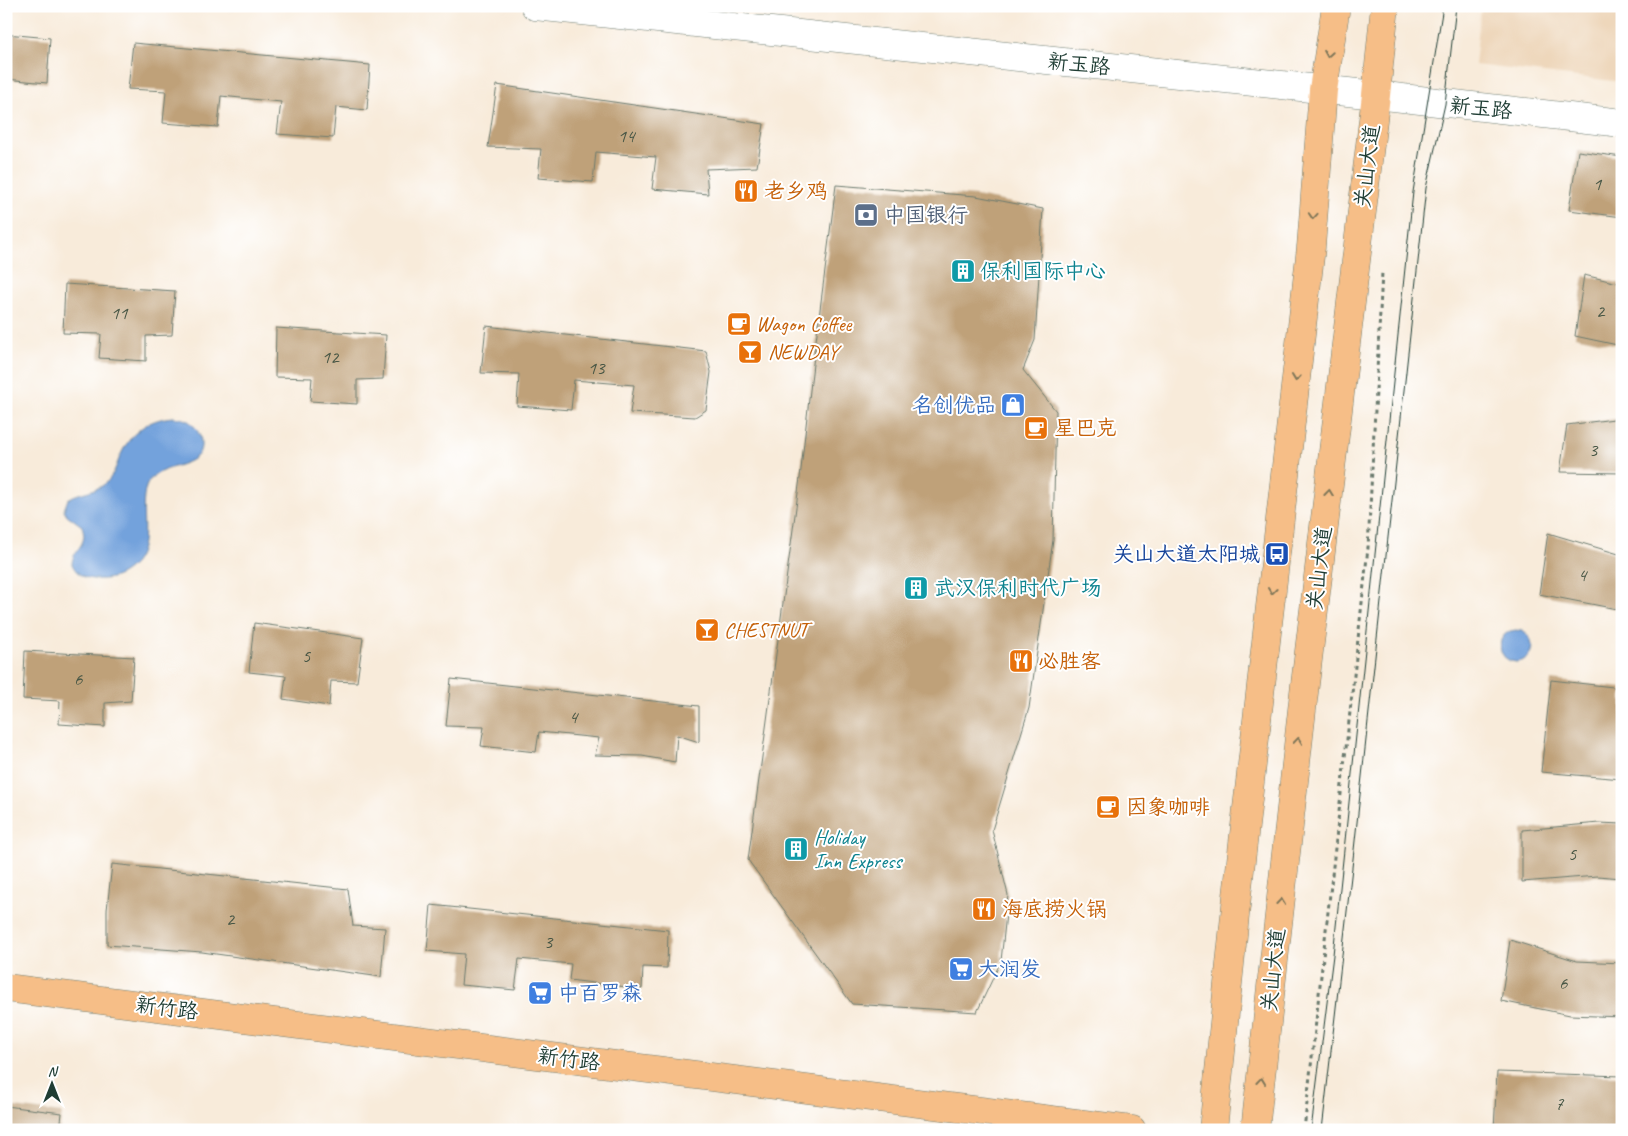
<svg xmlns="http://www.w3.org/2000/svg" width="1628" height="1136" font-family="Caveat,'LXGW WenKai TC',sans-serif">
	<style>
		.built { fill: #eed7bb }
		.water { fill: #73a2dc; stroke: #497088 }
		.building { fill: #bfa179 }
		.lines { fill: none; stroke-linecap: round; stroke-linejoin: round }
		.minor-casing { stroke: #6b7a6e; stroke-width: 29 }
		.major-casing { stroke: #6b7a6e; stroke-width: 29 }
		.path { stroke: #6b7a6e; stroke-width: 3; stroke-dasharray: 4 4; stroke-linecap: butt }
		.minor { stroke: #fff; stroke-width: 28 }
		.major { stroke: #f6be87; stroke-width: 28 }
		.tram { stroke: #1f3d34; stroke-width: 1 }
		.oneway { stroke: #807759 }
		.labels { text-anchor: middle; stroke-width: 4; stroke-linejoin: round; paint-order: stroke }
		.number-label { font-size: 19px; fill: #475645 }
		.street-label { font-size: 21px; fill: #1f3d34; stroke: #fff }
		.food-label { font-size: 21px; fill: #c56008; stroke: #fff; text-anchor: start }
		.service-label { font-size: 21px; fill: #4e5e75; stroke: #fff; text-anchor: start }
		.culture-label { font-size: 21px; fill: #0d838f; stroke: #fff; text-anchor: start }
		.shop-label { font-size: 21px; fill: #366cbe; stroke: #fff; text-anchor: start }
		.transit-label { font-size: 21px; fill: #164399; stroke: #fff; text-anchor: end }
	</style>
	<rect width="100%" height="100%" fill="#fff"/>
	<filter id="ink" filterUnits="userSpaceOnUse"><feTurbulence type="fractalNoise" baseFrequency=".02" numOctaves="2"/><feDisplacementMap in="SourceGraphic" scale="10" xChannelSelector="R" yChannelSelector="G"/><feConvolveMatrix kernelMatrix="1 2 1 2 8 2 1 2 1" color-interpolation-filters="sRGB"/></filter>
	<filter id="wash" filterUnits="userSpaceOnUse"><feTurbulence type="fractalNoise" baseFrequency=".0096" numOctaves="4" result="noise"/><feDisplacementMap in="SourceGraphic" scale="20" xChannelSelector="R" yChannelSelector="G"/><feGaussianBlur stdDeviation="1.12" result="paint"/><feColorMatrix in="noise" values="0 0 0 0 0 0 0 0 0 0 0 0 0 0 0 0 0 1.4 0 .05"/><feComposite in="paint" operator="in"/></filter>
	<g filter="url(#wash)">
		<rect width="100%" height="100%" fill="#f8ebda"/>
		<!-- built -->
		<path class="built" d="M 1481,6 L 1622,6 L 1622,82 L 1475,65 Z"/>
		<!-- water -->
		<path class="water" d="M 173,417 C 179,418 185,418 191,423 C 196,428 201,435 201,442 C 204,472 155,460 146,487 C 138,512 153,547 131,567 C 119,578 108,580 93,579 C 83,578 76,573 72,564 C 73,548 89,546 82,526 L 67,515 L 64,510 L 68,499 C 80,491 96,492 106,483 C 113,476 116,467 119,459 C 129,434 146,419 173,417 Z
			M1500 646a16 16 0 1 1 32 0a16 16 0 1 1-32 0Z"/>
		<g id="blocks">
			<!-- building -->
			<path class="building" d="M 6,34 L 50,38 L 47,83 L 6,79 Z
				M 133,43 L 370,65 L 367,110 L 336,107 L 333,138 L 277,134 L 281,102 L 221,96 L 218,127 L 163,123 L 166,91 L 128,89 Z
				M 497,85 L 764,124 L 757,167 L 706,169 L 708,194 L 652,189 L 656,157 L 596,152 L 593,182 L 538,178 L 541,149 L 488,147 Z
				M 1578,151 L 1622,157 L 1622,217 L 1569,210 Z
				M 836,185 L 976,196 L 1043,209 L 1035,340 L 1023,370 L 1056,411 L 1053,540 L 1029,708 L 992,830 L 1008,895 L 1001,961 L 977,1012 L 852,1004 L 748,860 L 800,478 L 813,364 Z
				M 1584,275 L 1622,284 L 1622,346 L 1575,336 Z
				M 65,284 L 175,291 L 172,335 L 146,336 L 146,361 L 99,358 L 101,334 L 63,333 Z
				M 486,326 L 706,351 L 711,372 L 706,410 L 695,417 L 630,413 L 634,385 L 574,380 L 571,410 L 517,406 L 519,374 L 481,373 Z
				M 276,328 L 386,335 L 383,379 L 357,380 L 357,404 L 310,401 L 312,378 L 275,377 Z
				M 1622,418 L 1622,473 L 1560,472 L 1567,425 Z
				M 1548,533 L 1622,555 L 1622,610 L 1539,594 Z
				M 254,623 L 363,638 L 357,682 L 331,681 L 329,706 L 283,699 L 286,676 L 249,672 Z
				M 25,651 L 134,657 L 131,701 L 105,703 L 105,727 L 59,724 L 60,701 L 23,699 Z
				M 451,679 L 699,706 L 699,742 L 677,735 L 675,762 L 642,756 L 595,755 L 599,738 L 539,732 L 536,752 L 481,746 L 484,727 L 446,726 Z
				M 1551,680 L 1622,688 L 1622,779 L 1541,772 Z
				M 1599,823 L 1622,824 L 1622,878 L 1597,876 L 1522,882 L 1522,830 Z
				M 112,864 L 348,889 L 353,926 L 385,928 L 381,977 L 202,952 L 107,945 L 107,910 Z
				M 431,905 L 668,930 L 667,968 L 643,967 L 642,989 L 569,980 L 571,964 L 519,959 L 515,990 L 461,985 L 464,954 L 427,951 Z
				M 1510,940 L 1577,961 L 1622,963 L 1622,1017 L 1570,1015 L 1501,1001 Z
				M 1497,1072 L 1622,1076 L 1622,1130 L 1494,1130 Z
				M 6,1106 L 62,1113 L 60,1130 L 6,1130 Z"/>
		</g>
	</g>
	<g filter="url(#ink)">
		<use href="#blocks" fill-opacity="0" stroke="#6b7a6e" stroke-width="1"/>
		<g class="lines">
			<defs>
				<path id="minor" d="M 535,6 L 1376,95 L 1622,123"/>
				<path id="major" d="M 6,988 L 1132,1130
					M 1213,1130 L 1237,896 L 1311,247 L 1323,90 L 1336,6
					M 1255,1130 L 1303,701 L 1376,95 L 1385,6"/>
			</defs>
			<!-- minor casing -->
			<use href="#minor" class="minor-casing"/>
			<!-- major casing -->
			<use href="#major" class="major-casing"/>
			<!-- path -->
			<path class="path" d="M 1304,1130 L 1368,548 L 1382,272"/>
			<!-- minor -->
			<use href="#minor" class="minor"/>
			<!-- major -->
			<use href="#major" class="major"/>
			<!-- tram -->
			<path class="tram" d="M 1311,1130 L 1333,955 L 1413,192 L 1443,6
				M 1322,1130 L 1354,850 L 1426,188 L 1445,104 L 1456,6"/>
		</g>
		<!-- one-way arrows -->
		<defs><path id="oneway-chevron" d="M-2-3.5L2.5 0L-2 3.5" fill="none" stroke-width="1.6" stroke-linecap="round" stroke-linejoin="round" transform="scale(1.25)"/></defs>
		<g class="oneway">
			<use href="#oneway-chevron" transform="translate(1328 54) rotate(99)"/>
			<use href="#oneway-chevron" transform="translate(1313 216) rotate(94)"/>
			<use href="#oneway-chevron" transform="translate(1296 378) rotate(96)"/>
			<use href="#oneway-chevron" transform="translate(1329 493) rotate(-83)"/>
			<use href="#oneway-chevron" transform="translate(1272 591) rotate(97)"/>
			<use href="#oneway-chevron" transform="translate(1298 741) rotate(-84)"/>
			<use href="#oneway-chevron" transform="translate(1281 902) rotate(-84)"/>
			<use href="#oneway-chevron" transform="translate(1261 1081) rotate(-84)"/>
		</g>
	</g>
	<!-- icons -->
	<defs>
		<symbol id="restaurant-square" viewBox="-11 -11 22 22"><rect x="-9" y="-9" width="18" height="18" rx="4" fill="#e8710a" stroke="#fff"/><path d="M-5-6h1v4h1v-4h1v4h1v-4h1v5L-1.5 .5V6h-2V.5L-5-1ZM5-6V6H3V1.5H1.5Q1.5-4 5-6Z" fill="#fff"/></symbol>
		<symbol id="bank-square" viewBox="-11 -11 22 22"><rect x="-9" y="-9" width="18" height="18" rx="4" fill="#5c6f8a" stroke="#fff"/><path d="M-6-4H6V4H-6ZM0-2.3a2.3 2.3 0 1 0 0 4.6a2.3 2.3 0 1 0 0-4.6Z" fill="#fff"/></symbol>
		<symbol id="building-square" viewBox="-11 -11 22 22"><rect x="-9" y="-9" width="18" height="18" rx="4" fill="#0f9aa8" stroke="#fff"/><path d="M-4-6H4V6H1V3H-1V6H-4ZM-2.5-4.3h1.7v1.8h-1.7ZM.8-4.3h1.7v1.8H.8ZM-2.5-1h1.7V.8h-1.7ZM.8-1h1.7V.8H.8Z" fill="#fff"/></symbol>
		<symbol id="cafe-square" viewBox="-11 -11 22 22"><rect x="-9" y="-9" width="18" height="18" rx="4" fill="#e8710a" stroke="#fff"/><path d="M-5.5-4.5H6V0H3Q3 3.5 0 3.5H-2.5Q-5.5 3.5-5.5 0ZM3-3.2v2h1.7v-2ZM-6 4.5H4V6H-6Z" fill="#fff"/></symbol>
		<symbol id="bar-square" viewBox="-11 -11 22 22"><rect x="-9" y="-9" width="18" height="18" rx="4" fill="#e8710a" stroke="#fff"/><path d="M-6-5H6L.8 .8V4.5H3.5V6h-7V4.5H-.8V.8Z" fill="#fff"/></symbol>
		<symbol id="shop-square" viewBox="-11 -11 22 22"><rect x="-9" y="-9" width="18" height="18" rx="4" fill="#3f7fe0" stroke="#fff"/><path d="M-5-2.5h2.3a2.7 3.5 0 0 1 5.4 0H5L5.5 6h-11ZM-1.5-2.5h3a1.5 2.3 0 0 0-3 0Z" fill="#fff"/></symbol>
		<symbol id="bus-square" viewBox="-11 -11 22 22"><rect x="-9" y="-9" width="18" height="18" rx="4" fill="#1a4fb4" stroke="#fff"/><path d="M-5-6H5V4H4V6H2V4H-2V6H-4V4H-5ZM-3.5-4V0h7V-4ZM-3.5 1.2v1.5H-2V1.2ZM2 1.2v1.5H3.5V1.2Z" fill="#fff"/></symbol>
		<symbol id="supermarket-square" viewBox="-11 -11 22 22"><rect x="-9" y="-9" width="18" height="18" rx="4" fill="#3f7fe0" stroke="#fff"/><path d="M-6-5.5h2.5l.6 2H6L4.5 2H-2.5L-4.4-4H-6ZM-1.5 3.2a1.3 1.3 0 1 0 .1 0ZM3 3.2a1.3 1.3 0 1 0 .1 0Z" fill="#fff"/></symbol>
	</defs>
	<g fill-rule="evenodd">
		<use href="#restaurant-square" x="732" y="177" width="28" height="28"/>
		<use href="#bank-square" x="852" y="201" width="28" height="28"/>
		<use href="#building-square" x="949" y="257" width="28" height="28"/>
		<use href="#cafe-square" x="725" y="310" width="28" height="28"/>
		<use href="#bar-square" x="736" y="338" width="28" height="28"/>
		<use href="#shop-square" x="999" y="391" width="28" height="28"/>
		<use href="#cafe-square" x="1022" y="414" width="28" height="28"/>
		<use href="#bus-square" x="1263" y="540" width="28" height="28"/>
		<use href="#building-square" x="902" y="574" width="28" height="28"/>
		<use href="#bar-square" x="693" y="616" width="28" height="28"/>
		<use href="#restaurant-square" x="1007" y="647" width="28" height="28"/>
		<use href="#cafe-square" x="1094" y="793" width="28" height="28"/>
		<use href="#building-square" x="782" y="835" width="28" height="28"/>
		<use href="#restaurant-square" x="970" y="895" width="28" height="28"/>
		<use href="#supermarket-square" x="947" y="955" width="28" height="28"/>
		<use href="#supermarket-square" x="526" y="979" width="28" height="28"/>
	</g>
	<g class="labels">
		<!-- number labels -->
		<g class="number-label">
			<text x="626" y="142">14</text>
			<text x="1597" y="190">1</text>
			<text x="1600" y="317">2</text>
			<text x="119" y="319">11</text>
			<text x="330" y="363">12</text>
			<text x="596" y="374">13</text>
			<text x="1593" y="456">3</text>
			<text x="1582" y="581">4</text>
			<text x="306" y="662">5</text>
			<text x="78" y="685">6</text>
			<text x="573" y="723">4</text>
			<text x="1572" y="860">5</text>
			<text x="230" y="925">2</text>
			<text x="548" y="948">3</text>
			<text x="1563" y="989">6</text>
			<text x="1559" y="1110">7</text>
		</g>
		<!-- street labels -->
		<g class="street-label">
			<text transform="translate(1079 64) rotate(6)" y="7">新玉路</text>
			<text transform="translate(1481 108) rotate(6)" y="7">新玉路</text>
			<text transform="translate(1367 166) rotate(-83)" y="7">关山大道</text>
			<text transform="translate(1319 568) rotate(-83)" y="7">关山大道</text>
			<text transform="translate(1273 970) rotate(-84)" y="7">关山大道</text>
			<text transform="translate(167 1008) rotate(7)" y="7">新竹路</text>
			<text transform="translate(569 1059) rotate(7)" y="7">新竹路</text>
		</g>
		<!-- food labels -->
		<g class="food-label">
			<text x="764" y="198">老乡鸡</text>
			<text x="756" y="331">Wagon Coffee</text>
			<text x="768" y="359">NEWDAY</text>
			<text x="1054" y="435">星巴克</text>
			<text x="724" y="637">CHESTNUT</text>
			<text x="1038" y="668">必胜客</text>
			<text x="1126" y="814">因象咖啡</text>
			<text x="1002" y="916">海底捞火锅</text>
		</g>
		<!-- service labels -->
		<g class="service-label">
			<text x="884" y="222">中国银行</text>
		</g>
		<!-- culture labels -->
		<g class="culture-label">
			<text x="980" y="278">保利国际中心</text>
			<text x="934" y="595">武汉保利时代广场</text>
			<text x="814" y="844">Holiday<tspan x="814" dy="24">Inn Express</tspan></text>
		</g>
		<!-- shop labels -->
		<g class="shop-label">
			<text x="996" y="412" text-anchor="end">名创优品</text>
			<text x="978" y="976">大润发</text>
			<text x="558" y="1000">中百罗森</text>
		</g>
		<!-- transit labels -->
		<g class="transit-label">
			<text x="1260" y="561">关山大道太阳城</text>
		</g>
	</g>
	<!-- margin -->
	<rect width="1628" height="1136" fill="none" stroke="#fff" stroke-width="25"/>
	<!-- north arrow -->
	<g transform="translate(52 1084)" stroke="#ffffff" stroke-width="4" paint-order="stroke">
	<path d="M0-4L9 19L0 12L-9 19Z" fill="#1f3d34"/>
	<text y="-8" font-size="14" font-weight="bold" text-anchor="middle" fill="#1f3d34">N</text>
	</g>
</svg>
